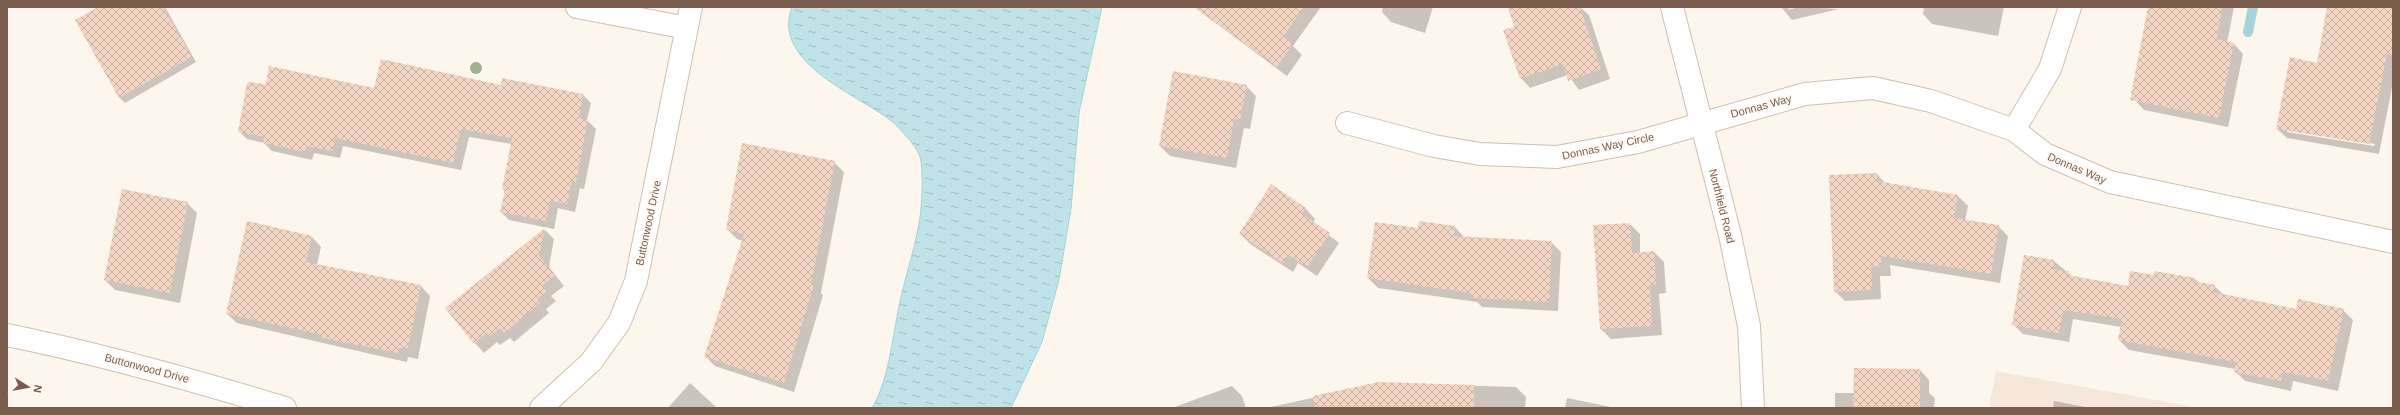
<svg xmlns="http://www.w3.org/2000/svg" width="2400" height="415" font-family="Arial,sans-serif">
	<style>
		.residential { fill: #f5e8da }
		.water { fill: url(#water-ripples); stroke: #a5d3da }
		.shadow { fill: #0003; fill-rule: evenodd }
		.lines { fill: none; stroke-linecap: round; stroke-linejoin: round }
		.stream { stroke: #a5d3da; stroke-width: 10 }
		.building { fill: url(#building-cross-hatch) }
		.minor-casing { stroke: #d1beb0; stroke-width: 24 }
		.minor { stroke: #fff; stroke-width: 22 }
		.tree { fill: #a0b28e }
		.labels { text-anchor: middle; stroke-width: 3.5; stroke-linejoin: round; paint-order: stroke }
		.street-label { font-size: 11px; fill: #7a5c4d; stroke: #fffaf3 }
	</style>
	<defs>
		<pattern id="water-ripples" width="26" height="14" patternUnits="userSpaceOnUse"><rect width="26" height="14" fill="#bfe3e8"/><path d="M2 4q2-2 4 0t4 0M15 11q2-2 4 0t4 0" fill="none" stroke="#a0bbbe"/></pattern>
		<pattern id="building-cross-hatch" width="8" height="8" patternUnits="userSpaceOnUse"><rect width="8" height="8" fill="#f3d5c3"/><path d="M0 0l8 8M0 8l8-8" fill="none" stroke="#cab0a1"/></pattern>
	</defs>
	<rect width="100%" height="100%" fill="#fdf6ec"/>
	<!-- residential -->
	<path class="residential" d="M 1996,371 L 2200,408 L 1989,408 Z"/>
	<!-- water -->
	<path class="water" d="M 792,7 L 1102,7 L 1079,113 L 1071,209 L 1059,280 L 1042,342 L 1011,408 L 872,408 C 890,379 893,330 901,297 C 907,271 916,244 920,217 C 922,206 924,163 919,154 C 914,144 902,131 894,123 C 862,96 770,64 792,7 Z"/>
	<!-- shadow -->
	<path class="shadow" d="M 100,7 L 165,7 L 196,62 L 125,103 L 119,97 Z
		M 1194,7 L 1321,7 L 1293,46 L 1302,55 L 1287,76 Z
		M 1383,7 L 1433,7 L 1425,33 L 1391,22 L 1382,12 Z
		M 1509,7 L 1580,7 L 1589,15 L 1610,79 L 1579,90 L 1568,75 L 1530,88 L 1521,78 L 1515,27 Z
		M 1781,7 L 1791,7 L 1787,10 L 1800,7 L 1839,9 L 1792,20 Z
		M 1924,7 L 2004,7 L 1998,36 L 1932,24 L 1923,14 Z
		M 2153,7 L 2234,7 L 2227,43 L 2234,44 L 2243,54 L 2228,127 L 2144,110 L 2135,100 Z
		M 2328,7 L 2393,7 L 2393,82 L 2379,154 L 2287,138 L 2277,129 L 2318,64 ZM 2287,130 L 2375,144 L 2374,146 L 2287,132 Z
		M 249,82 L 267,85 L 375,89 L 501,86 L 583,95 L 591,103 L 587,120 L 596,129 L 584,189 L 580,188 L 575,212 L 558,208 L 554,229 L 509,220 L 501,212 L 505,192 L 503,189 L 512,144 L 469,137 L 461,170 L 343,146 L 340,158 L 314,153 L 312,160 L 272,151 L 264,143 L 247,139 L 239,131 Z
		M 1246,86 L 1256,96 L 1250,129 L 1244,128 L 1236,168 L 1170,156 L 1160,146 Z
		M 834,162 L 844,172 L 821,293 L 823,295 L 794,392 L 715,366 L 705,356 L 743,241 L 737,239 L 728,230 Z
		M 1877,174 L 1886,184 L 1958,196 L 1968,206 L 1965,221 L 1998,226 L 2008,236 L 2000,283 L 1890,265 L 1891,276 L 1880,276 L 1881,299 L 1845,301 L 1835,291 Z
		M 1271,185 L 1306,209 L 1315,219 L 1313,223 L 1339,243 L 1317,276 L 1298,263 L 1293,272 L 1250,244 L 1241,234 Z
		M 187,203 L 197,213 L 180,303 L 115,290 L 105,280 Z
		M 1630,224 L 1640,234 L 1640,253 L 1654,252 L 1664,262 L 1666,293 L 1659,294 L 1662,335 L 1611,339 L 1601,329 L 1594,226 Z
		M 1454,226 L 1464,237 L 1551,242 L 1561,252 L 1558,311 L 1482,307 L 1477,302 L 1378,288 L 1368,278 L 1419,229 Z
		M 545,230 L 554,239 L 549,267 L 564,286 L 551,296 L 556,301 L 546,309 L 549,313 L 514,342 L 510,338 L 500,345 L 497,342 L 484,353 L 475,343 Z
		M 312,237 L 321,247 L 317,265 L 421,286 L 430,296 L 418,359 L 408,357 L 407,362 L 384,357 L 237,323 L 227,314 Z
		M 2054,261 L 2073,277 L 2128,287 L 2154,276 L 2194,278 L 2199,283 L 2214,286 L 2224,295 L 2297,310 L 2343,310 L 2353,320 L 2338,391 L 2293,381 L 2291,391 L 2245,381 L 2235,371 L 2235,369 L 2129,350 L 2119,340 L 2121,327 L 2073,319 L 2069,342 L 2023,334 L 2013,324 Z
		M 1920,370 L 1929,380 L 1929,393 L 1935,398 L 1934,408 L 1835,408 L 1835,393 L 1855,393 Z
		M 690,383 L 717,408 L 668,408 Z
		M 1379,383 L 1516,387 L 1526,397 L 1525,408 L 1267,408 Z
		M 1232,386 L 1242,396 L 1246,408 L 1172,408 Z
		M 1567,398 L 1616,408 L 1565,408 Z
		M 2054,401 L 2090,408 L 2053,408 Z"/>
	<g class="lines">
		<!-- stream -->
		<path class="stream" d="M 2248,32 L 2253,7"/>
	</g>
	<!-- building -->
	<path class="building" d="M 98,7 L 163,7 L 192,57 L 119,98 L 75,20 Z
		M 1194,7 L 1304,7 L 1283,37 L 1293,44 L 1277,67 Z
		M 1508,7 L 1580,7 L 1601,69 L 1568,81 L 1563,64 L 1520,79 L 1503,30 L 1514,27 Z
		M 2148,7 L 2222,7 L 2217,39 L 2234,43 L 2219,118 L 2130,100 Z
		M 2327,7 L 2393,7 L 2393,55 L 2387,54 L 2369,144 L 2276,129 L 2290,57 L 2317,63 Z
		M 381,59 L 501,85 L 502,78 L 583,94 L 579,118 L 588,120 L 576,182 L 572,181 L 567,204 L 550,201 L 546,221 L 500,212 L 505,190 L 502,189 L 512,138 L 461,129 L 453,163 L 335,138 L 333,151 L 306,146 L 305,152 L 263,143 L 264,137 L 238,132 L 247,83 L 266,84 L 269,66 L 374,88 Z
		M 1173,71 L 1247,85 L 1240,120 L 1234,119 L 1227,158 L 1159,146 Z
		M 742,143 L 835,161 L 811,284 L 814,285 L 784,383 L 704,357 L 744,234 L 726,230 Z
		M 1877,173 L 1877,181 L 1958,195 L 1954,218 L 1999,225 L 1991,274 L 1881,256 L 1881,266 L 1871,267 L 1872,290 L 1834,292 L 1829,175 Z
		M 1271,184 L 1306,208 L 1302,214 L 1330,233 L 1307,267 L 1288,254 L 1283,263 L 1239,234 Z
		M 122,189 L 188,202 L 170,293 L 104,280 Z
		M 247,221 L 312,236 L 306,262 L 421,285 L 408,348 L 399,348 L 398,353 L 322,338 L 323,335 L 226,314 Z
		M 1419,221 L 1455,226 L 1454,236 L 1552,241 L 1549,302 L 1471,298 L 1471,293 L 1367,278 L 1375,222 L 1418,228 Z
		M 1630,223 L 1632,253 L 1654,251 L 1656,284 L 1650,284 L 1652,326 L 1600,329 L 1593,225 Z
		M 545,228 L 539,256 L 555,275 L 542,286 L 547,291 L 537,299 L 540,303 L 504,333 L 500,328 L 490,336 L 487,333 L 474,344 L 445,308 Z
		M 2024,255 L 2054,260 L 2053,269 L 2069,271 L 2068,275 L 2128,286 L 2130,271 L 2154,275 L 2154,271 L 2195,278 L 2194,281 L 2215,285 L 2213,292 L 2296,309 L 2298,299 L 2344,309 L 2328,381 L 2283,372 L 2281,381 L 2234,372 L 2236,362 L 2118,340 L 2122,319 L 2063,310 L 2059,333 L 2012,325 Z
		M 1854,368 L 1920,369 L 1920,408 L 1853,408 Z
		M 1379,382 L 1474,385 L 1474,408 L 1315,408 L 1313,396 Z"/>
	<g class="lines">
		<defs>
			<path id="minor" d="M 577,7 L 687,28
				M 1672,7 L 1730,235 L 1749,326 L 1753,408
				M 1347,123 L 1434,146 L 1480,154 L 1557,157 L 1638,142 L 1805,94 L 1873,88 L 1931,101 L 2014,130 L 2045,154 L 2110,182 L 2393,242
				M 2014,130 L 2050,69 L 2070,7
				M 7,335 C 101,354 193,380 285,408
				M 541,408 L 591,362 L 619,323 L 636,281 L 691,7"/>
		</defs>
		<!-- minor casing -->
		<use href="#minor" class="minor-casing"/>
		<!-- minor -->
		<use href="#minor" class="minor"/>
	</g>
	<!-- trees -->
	<circle class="tree" cx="476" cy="68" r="6"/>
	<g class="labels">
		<!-- street labels -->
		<g class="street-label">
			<text transform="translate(1761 106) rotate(-15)" y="4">Donnas Way</text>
			<text transform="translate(1608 146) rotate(-12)" y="4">Donnas Way Circle</text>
			<text transform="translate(2077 168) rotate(23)" y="4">Donnas Way</text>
			<text transform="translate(1722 206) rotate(76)" y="4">Northfield Road</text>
			<text transform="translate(648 223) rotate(-78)" y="4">Buttonwood Drive</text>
			<text transform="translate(147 368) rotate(15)" y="4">Buttonwood Drive</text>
		</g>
	</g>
	<!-- border -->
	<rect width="2400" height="415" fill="none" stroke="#7a5c4d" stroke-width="16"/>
	<!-- north arrow -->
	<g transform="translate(28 387) rotate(101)" stroke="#fffaf3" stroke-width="3" paint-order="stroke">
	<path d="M0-3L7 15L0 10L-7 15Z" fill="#7a5c4d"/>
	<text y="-6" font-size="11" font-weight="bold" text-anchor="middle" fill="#7a5c4d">N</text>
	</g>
</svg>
